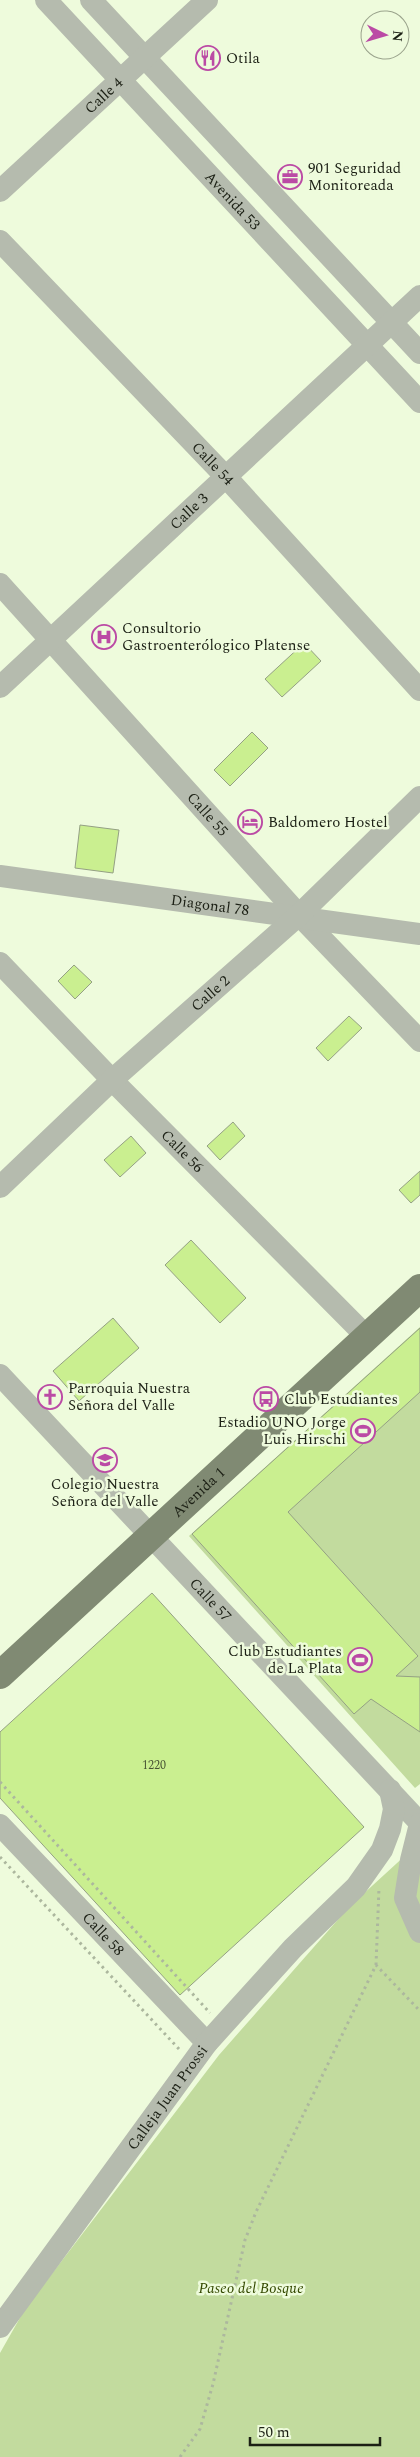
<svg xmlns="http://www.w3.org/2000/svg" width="420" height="2457" font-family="Spectral,serif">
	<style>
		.green { fill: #c2db9e }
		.building { fill: #caef90; stroke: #94a084 }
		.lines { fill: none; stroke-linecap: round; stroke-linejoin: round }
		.path { stroke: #acb79e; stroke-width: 3; stroke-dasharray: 2.5 4; stroke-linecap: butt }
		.minor { stroke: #b5bbae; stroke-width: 22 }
		.major { stroke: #808a73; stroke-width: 28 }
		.labels { text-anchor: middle; stroke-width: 5; stroke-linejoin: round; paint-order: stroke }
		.number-label { font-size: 12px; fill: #485434 }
		.poi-label { font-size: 15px; fill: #1c2015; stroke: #eefbdc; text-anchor: start }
		.street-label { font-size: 15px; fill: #1c2015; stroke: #eefbdc }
		.park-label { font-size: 15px; font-style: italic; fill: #344901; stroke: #eefbdc }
	</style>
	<rect width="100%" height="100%" fill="#eefbdc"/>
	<!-- green -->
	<path class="green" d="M 420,1327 L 420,1784 L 415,1788 L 189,1536 Z
		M 420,1842 L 420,2457 L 0,2457 L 0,2353 L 25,2309 L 219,2055 L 349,1907 Z"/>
	<!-- building -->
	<path class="building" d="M 304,643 L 321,661 L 282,697 L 265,679 Z
		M 252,732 L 268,748 L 230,786 L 214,770 Z
		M 80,825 L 119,830 L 113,873 L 75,868 Z
		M 74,965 L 92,982 L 75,999 L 58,981 Z
		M 349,1016 L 362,1028 L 328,1061 L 316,1048 Z
		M 233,1122 L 245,1136 L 220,1160 L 207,1146 Z
		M 131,1136 L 146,1153 L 120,1177 L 104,1160 Z
		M 420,1171 L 420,1195 L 411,1203 L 399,1190 Z
		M 191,1240 L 246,1298 L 220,1323 L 165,1265 Z
		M 113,1318 L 139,1348 L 79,1401 L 53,1371 Z
		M 420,1328 L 420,1392 L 288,1512 L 418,1656 L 396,1676 L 420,1677 L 420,1732 L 371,1699 L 354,1714 L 192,1534 Z
		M 152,1593 L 364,1827 L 180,1995 L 0,1798 L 0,1732 Z"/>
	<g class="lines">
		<!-- path -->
		<path class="path" d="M 0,1782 L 210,2013
			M 0,1857 L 179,2049
			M 376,1965 L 379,1888
			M 180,2457 L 200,2429 L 213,2384 L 245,2240 L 256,2212 L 376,1965 L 420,2011"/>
		<!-- minor -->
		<g class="minor">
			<path id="s1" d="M 46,0 L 420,402"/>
			<path d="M 91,0 L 420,353"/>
			<path id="s2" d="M 0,191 L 207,0"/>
			<path id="s3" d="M 0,241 L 226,477 L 420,690"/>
			<path id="s4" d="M 0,584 L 299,915 L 420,1041"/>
			<path id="s5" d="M 0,687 L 420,296"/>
			<path id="s6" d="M 0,876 L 420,934"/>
			<path id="s7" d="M 0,963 L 112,1080 L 367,1337"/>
			<path id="s8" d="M 0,1187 L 112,1080 L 299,915 L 420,797"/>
			<path id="s9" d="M 0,1375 L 420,1823"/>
			<path d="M 420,1824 L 411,1860 L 405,1898 L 420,1932"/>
			<path id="s10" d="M 0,1825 L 207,2043"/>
			<path id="s11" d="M 0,2327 L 207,2043 L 293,1948 L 356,1887 L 382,1850 L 390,1829 L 394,1809 L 390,1790"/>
		</g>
		<!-- major -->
		<path class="major" id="s12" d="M 0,1675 L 420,1288"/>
	</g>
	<!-- icons -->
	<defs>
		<symbol id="restaurant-ring" viewBox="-11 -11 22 22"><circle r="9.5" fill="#eefbdc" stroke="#bb4aa5" stroke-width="1.5"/><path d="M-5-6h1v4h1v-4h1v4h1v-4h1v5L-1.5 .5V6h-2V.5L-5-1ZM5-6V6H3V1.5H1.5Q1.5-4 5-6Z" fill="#bb4aa5"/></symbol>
		<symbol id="office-ring" viewBox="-11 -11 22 22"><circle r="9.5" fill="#eefbdc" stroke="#bb4aa5" stroke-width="1.5"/><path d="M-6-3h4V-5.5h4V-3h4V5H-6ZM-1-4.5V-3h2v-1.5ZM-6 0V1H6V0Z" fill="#bb4aa5"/></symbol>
		<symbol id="hospital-ring" viewBox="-11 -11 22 22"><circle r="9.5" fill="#eefbdc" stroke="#bb4aa5" stroke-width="1.5"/><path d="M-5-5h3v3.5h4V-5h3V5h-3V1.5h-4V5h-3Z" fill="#bb4aa5"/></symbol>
		<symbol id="hotel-ring" viewBox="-11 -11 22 22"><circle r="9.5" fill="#eefbdc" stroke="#bb4aa5" stroke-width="1.5"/><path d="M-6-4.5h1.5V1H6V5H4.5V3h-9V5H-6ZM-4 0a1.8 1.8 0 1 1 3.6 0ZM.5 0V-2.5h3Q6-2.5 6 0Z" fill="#bb4aa5"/></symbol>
		<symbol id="church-ring" viewBox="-11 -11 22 22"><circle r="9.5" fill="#eefbdc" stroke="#bb4aa5" stroke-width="1.5"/><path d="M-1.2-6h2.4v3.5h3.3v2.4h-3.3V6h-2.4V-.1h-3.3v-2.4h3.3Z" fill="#bb4aa5"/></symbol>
		<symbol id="bus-ring" viewBox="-11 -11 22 22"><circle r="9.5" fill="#eefbdc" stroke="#bb4aa5" stroke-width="1.5"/><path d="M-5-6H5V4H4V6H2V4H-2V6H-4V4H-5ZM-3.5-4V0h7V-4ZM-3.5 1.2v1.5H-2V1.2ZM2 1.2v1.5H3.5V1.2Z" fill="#bb4aa5"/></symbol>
		<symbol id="stadium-ring" viewBox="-11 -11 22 22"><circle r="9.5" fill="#eefbdc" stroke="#bb4aa5" stroke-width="1.5"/><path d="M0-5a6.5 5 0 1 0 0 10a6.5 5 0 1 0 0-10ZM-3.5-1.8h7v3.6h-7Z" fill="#bb4aa5"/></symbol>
		<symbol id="school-ring" viewBox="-11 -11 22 22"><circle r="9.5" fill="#eefbdc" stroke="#bb4aa5" stroke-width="1.5"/><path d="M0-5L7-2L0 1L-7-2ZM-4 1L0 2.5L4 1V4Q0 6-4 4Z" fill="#bb4aa5"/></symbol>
	</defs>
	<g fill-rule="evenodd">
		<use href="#restaurant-ring" x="194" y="44" width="28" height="28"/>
		<use href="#office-ring" x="276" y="163" width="28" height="28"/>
		<use href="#hospital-ring" x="90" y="623" width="28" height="28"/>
		<use href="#hotel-ring" x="236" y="808" width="28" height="28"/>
		<use href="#church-ring" x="36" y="1383" width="28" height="28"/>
		<use href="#bus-ring" x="252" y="1385" width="28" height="28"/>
		<use href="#stadium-ring" x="349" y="1417" width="28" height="28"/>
		<use href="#school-ring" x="91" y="1446" width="28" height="28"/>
		<use href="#stadium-ring" x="346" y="1646" width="28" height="28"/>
	</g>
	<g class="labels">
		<!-- number labels -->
		<g class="number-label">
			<text x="154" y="1769">1220</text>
		</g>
		<!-- poi labels -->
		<g class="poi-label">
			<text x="226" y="63">Otila</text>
			<text x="308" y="173">901 Seguridad<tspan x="308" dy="17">Monitoreada</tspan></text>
			<text x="122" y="633">Consultorio<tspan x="122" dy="17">Gastroenterólogico Platense</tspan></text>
			<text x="268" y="827">Baldomero Hostel</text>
			<text x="68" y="1393">Parroquia Nuestra<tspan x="68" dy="17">Señora del Valle</tspan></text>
			<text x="284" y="1404">Club Estudiantes</text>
			<text x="346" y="1427" text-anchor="end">Estadio UNO Jorge<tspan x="346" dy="17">Luis Hirschi</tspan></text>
			<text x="105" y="1489" text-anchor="middle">Colegio Nuestra<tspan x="105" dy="17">Señora del Valle</tspan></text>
			<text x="342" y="1656" text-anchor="end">Club Estudiantes<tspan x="342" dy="17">de La Plata</tspan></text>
		</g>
		<!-- street labels -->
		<g class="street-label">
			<text dy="5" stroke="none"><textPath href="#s2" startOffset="141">Calle 4</textPath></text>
			<text dy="5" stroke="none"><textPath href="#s1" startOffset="274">Avenida 53</textPath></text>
			<text dy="5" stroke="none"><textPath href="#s3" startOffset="308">Calle 54</textPath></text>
			<text dy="5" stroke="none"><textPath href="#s5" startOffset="258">Calle 3</textPath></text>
			<text dy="5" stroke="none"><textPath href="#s4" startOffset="310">Calle 55</textPath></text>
			<text dy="5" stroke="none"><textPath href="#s6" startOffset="212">Diagonal 78</textPath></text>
			<text dy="5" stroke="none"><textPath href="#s8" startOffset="286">Calle 2</textPath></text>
			<text dy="5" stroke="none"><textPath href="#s7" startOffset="262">Calle 56</textPath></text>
			<text dy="5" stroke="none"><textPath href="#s12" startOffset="270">Avenida 1</textPath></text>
			<text dy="5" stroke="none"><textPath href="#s9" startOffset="308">Calle 57</textPath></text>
			<text dy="5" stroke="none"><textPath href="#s10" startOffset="150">Calle 58</textPath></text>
			<text dy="5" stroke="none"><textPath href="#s11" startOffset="284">Calleja Juan Prossi</textPath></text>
		</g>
		<!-- park labels -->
		<g class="park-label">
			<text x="251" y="2293">Paseo del Bosque</text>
		</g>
	</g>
	<!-- north arrow -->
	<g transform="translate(385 35) rotate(95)"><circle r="24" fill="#eefbdc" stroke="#9aa38c"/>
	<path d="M0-4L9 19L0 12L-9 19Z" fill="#bb4aa5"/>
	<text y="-8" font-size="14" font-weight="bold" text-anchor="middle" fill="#1c2015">N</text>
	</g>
	<!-- scale -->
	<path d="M250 2437v8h130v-8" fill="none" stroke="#1c2015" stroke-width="2.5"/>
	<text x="258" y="2437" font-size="15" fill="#1c2015" stroke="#eefbdc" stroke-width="4" paint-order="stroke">50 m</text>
</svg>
